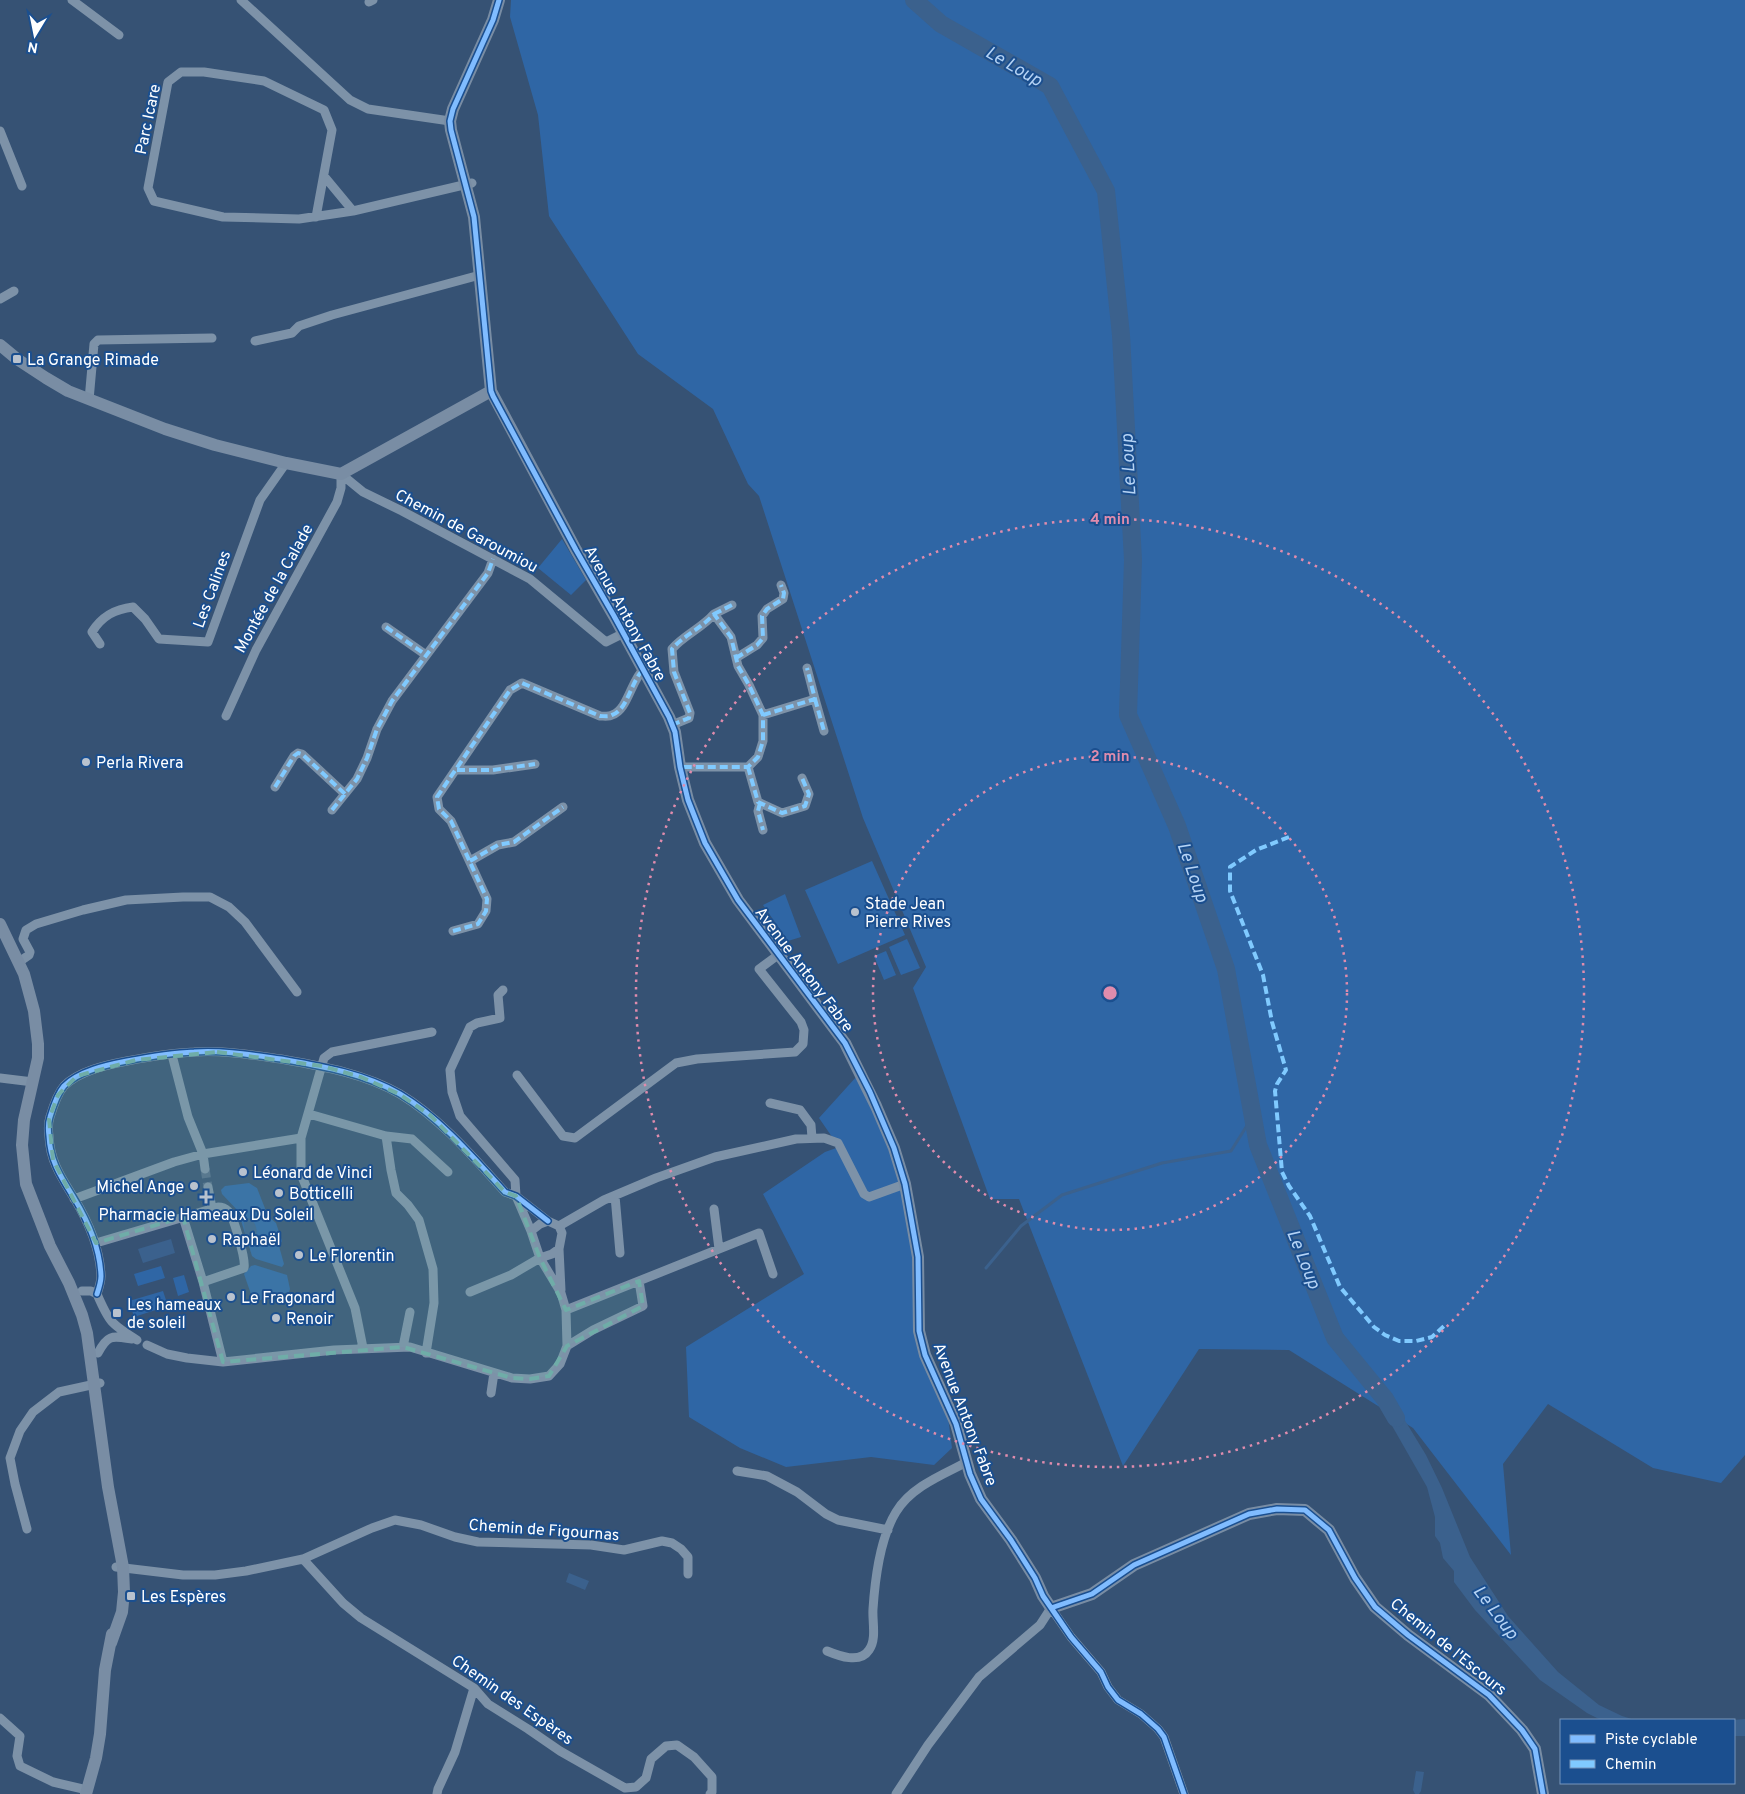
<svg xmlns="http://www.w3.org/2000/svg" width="1745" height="1794" font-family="Overpass,sans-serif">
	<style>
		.green { fill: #2f66a5 }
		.water { fill: #3b618d }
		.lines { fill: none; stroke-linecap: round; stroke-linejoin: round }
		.stream { stroke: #3b618d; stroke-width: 3 }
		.river { stroke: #3b618d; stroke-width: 18 }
		.street-tunnel { stroke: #546c89; stroke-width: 9; stroke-dasharray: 9 4.5; stroke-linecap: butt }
		.street { stroke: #7d92a8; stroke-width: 9 }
		.secondary { stroke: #798da4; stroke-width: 12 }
		.quiet { stroke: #80caff; stroke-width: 4; stroke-dasharray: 8 4; stroke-linecap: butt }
		.cycleway-casing { stroke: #1b4f8f; stroke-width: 8 }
		.cycleway { stroke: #80bcff; stroke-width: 5 }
		.marked { fill: #6fada8; fill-opacity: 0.2; stroke: #6fada8; stroke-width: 4; stroke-dasharray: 10 6; stroke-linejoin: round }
		.ring { fill: none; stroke: #e08cad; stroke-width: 2.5; stroke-dasharray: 2.5 5 }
		.poi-dot { fill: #b9c2ce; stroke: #1b4f8f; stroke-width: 2 }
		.labels { text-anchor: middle; stroke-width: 4; stroke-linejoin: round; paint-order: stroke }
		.street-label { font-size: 16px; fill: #fff; stroke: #1b4f8f }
		.poi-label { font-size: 16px; fill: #fff; stroke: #1b4f8f; text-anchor: start }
		.water-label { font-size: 18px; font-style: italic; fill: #b5d3f5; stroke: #1b4f8f }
		.centre { fill: #e08cad; stroke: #1b4f8f; stroke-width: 2.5 }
		.ring-label { font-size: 15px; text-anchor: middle; font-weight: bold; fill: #e08cad; stroke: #1b4f8f; stroke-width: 4; stroke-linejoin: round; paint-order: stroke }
	</style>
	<rect width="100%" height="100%" fill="#365274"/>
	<!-- green -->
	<path class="green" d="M 511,0 L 1745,0 L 1745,1455 L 1721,1483 L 1653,1468 L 1548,1404 L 1503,1464 L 1511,1555 L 1413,1428 L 1289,1350 L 1199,1349 L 1123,1466 L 1019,1199 L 990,1199 L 913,988 L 926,967 L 863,818 L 759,496 L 748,484 L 713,409 L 638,354 L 549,216 L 538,115 L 510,17 Z
		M 562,539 L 586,580 L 571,595 L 538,568 Z
		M 872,861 L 905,935 L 838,964 L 805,890 Z
		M 785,894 L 801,937 L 788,941 L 763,905 Z
		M 907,939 L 920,968 L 901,975 L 889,947 Z
		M 886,951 L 896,975 L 884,980 L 874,956 Z
		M 857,1076 L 898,1169 L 924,1269 L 923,1361 L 948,1417 L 952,1448 L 934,1465 L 871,1457 L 786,1467 L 740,1448 L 689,1417 L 686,1347 L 804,1274 L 763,1194 L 825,1152 L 839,1147 L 819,1118 Z
		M 249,1183 L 257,1188 L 268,1216 L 276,1223 L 282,1241 L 279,1246 L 284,1264 L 282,1267 L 256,1259 L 252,1256 L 238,1211 L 222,1194 L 221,1190 L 225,1186 Z
		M 255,1265 L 287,1275 L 290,1289 L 289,1292 L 257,1301 L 253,1300 L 244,1274 L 251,1266 Z
		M 161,1266 L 165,1278 L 138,1286 L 134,1274 Z
		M 184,1275 L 189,1292 L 178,1296 L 173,1278 Z
		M 163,1291 L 168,1306 L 134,1317 L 129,1301 Z"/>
	<!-- water -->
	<path class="water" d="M 248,1218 L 251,1219 C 257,1225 259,1233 253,1240 L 249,1239 L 245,1234 L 244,1222 Z
		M 171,1239 L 175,1253 L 143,1263 L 138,1249 Z
		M 1388,1396 L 1398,1409 L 1426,1455 L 1442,1488 L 1470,1557 L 1508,1616 L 1558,1672 L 1599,1705 L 1622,1716 L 1635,1720 L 1601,1720 L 1587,1713 L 1540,1680 L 1475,1610 L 1454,1582 L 1454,1571 L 1443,1558 L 1440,1543 L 1435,1536 L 1435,1517 L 1427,1487 L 1391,1424 L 1382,1402 Z
		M 569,1573 L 589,1581 L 585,1590 L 566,1582 Z
		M 1745,1719 L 1745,1736 L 1734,1736 L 1733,1720 Z
		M 1416,1771 L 1424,1772 L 1421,1791 L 1419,1794 L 1415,1794 L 1413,1790 Z"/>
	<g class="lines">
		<!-- stream -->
		<path class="stream" d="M 986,1268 L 1021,1226 L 1062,1195 L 1162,1163 L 1231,1151 L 1253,1116"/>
		<!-- river -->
		<path class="river" d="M 914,0 L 941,24 L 1050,86 L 1106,191 L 1121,335 L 1133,560 L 1128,715 L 1177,826 L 1226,969 L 1258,1145 L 1335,1338 L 1385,1399 L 1396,1418"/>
		<!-- street-tunnel -->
		<path class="street-tunnel" d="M 205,1169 L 208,1187"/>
		<!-- street -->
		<path class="street" d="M 72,0 L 119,35
			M 241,0 L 350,100 L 368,109 L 450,121
			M 369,2 L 373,0
			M 0,131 L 22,186
			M 324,176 L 353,211
			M 316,217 L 332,130 L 324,110 L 264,81 L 204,72 L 181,72 L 168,82 L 148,188 L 154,201 L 223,217 L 299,219 L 353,211 L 472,183
			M 0,299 L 14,291
			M 255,341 L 292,333 L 299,326 L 332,315 L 480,275
			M 89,400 L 94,344 L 98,340 L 212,338
			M 341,474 L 363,492 L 402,511 L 530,579 L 606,642 L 624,633
			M 714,614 L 732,605
			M 386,627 L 426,655
			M 100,644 L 92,632 C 102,616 115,609 133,607 L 145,619 L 159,639 L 208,642 L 260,500 L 286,463
			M 736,658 L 757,645 L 763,638 L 762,616 L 767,609 L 783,599 L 784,593 L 781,585
			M 815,699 L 824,731
			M 763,715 L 815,699 L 807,668
			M 226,716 L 256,650 L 337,502 L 341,488 L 341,474
			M 672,725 L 689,718 L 690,713 L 674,672 L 672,649 C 684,635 702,628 714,614 L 731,637 L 738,666 L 749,685 L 763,715 L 763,741 L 758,757 L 748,767 L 680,767
			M 748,767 L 758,802 L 782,813 L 805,806 L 809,794 L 802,778
			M 457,770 L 493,770 L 535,764
			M 275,787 L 294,756 L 298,753 L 302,754 L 345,794
			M 760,803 L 758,811 L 763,830
			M 332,810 L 357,779 L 367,758 L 377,729 L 392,701 L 488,573 L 493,559
			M 470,861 L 498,845 L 514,842 L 563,807
			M 453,931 L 478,924 L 486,911 L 487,899 L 451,821 L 439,809 L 437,797 L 510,690 L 522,683 L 600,716 C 604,716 609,717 612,715 C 628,710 631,680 644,669
			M 19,962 L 29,955 L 30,952 L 23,939 L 26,930 L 36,924 L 83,910 L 126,900 L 183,897 L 210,897 L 229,907 L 245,922 L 297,992
			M 503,990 L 498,995 L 500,1018 L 477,1023 L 470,1027 L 450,1070 L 452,1092 L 460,1116 L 515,1180 L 516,1196 L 531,1231
			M 172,1055 L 188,1117 L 203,1154 L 205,1169
			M 517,1075 L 563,1136 L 575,1138 L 676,1063 L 697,1059 L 795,1052 L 803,1044 L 804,1030 L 801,1022 L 759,969 L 778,955
			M 0,1078 L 33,1082
			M 770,1103 L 800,1110 L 811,1125 L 812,1138
			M 309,1114 L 386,1136 L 412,1139 L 448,1172
			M 386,1136 L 391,1170 L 396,1193 L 408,1205 L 419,1220 L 433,1269 L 434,1303 L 426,1353
			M 301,1138 L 324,1058 L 332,1052 L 432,1032
			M 208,1187 L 212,1208
			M 615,1196 L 620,1253
			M 74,1199 L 174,1162 L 203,1154 L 301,1138 L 301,1174 L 355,1308 L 363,1348
			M 714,1209 L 719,1249
			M 183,1217 L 203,1282 L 223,1362
			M 548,1221 L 559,1226 L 562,1233 L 559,1249 L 552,1254 L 540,1258 L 531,1231 L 540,1224 Z
			M 559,1226 L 604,1200 L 656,1178 L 715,1157 L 796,1139 L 824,1138 L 838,1143 L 864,1194 L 869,1197 L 905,1184
			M 96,1243 L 218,1207 C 222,1207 225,1208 228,1211 C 234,1217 246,1260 244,1268 L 203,1282
			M 559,1249 L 561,1290
			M 82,1291 L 91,1291 L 97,1294 C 109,1322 111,1324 137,1340
			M 97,1294 C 99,1288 101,1282 101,1276 C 100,1249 88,1221 74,1198 C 61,1177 50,1161 49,1136 C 48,1129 48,1123 50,1117 C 53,1107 57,1094 64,1086 C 79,1071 106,1065 127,1061 C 148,1057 172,1053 194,1052 C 223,1050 252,1055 281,1059 C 321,1066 364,1073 400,1094 C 440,1118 474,1158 505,1192 L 516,1196 L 548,1221
			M 566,1310 L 759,1233 L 773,1274
			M 147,1345 L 167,1354 L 187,1358 L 223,1362 L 334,1350 L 410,1347 L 512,1378 L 530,1379 L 549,1376 L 560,1364 L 567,1346 L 566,1310 L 561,1293 L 540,1258 L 511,1275 L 470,1292
			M 567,1346 L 593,1330 L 643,1306 L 639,1281
			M 403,1347 L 410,1312
			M 98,1353 C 108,1334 112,1336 132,1339
			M 491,1393 L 494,1373
			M 737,1471 L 767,1476 L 797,1492 L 826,1514 L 838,1520 L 888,1530
			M 27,1529 L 15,1484 L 10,1458 L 20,1431 L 33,1412 L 59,1392 L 100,1383
			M 303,1559 L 343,1603 L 361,1618 L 474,1688 L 488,1704 L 528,1729 L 560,1751 L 625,1788 L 636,1787 L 646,1778 L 651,1759 L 666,1746 L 677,1745 L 694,1757 L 712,1777 L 712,1792 L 710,1794
			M 116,1567 L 183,1575 L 215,1575 L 246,1571 L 303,1559 L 372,1528 L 395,1520 L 421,1525 L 455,1537 L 478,1542 L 591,1545 L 624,1550 L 662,1541 L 672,1543 L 681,1549 L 688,1557 L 688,1574
			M 827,1651 C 839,1656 860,1664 869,1650 C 877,1639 872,1621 873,1609 C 875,1579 880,1538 896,1512 C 911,1487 942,1475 967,1462
			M 0,1718 L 20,1736 L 17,1756 L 20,1766 L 53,1782 L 87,1790
			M 437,1794 L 438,1789 L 455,1752 L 474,1688
			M 896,1794 L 928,1745 L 979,1677 L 1040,1625 L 1051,1608 L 1071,1637 L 1101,1672 L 1108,1687 L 1118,1700 L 1141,1714 L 1158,1729 L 1164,1737 L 1184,1794"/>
		<!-- secondary -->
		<path class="secondary" d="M 499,0 L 493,20 L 453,109 L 450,121 L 451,130 L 474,217 L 491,391 L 576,550 L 614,616 L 669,717 L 675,732 L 680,767 L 688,800 L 705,843 L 738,900 L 845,1043 L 876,1106 L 894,1148 L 905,1184 L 918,1257 L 919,1331 L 925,1355 L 956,1424 L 970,1474 L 981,1499 L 1011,1540 L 1035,1578 L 1043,1596 L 1051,1608 L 1092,1594 L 1134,1565 L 1249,1514 L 1277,1509 L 1305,1510 L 1329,1530 L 1355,1578 L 1375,1607 L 1408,1635 L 1489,1695 L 1522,1730 L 1535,1749 L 1543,1794
			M 0,345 L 17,359 L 46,378 L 68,391 L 165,429 L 215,445 L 286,463 L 341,474 L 491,391
			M 0,924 L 24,974 L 34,1011 L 38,1044 L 38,1058 L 24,1120 L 22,1145 L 26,1184 L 50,1246 L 69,1283 L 82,1315 L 87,1333 L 108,1487 L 123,1567 L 124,1592 L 122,1612 L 111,1643
			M 86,1794 L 96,1758 L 100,1734 L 105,1670 L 112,1634"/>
		<!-- quiet -->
		<path class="quiet" d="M 714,614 L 732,605
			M 386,627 L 426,655
			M 736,658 L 757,645 L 763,638 L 762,616 L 767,609 L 783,599 L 784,593 L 781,585
			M 815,699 L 824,731
			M 763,715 L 815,699 L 807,668
			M 672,725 L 689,718 L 690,713 L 674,672 L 672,649 C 684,635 702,628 714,614 L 731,637 L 738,666 L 749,685 L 763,715 L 763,741 L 758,757 L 748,767 L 680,767
			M 748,767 L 758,802 L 782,813 L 805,806 L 809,794 L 802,778
			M 457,770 L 493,770 L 535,764
			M 275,787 L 294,756 L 298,753 L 302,754 L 345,794
			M 760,803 L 758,811 L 763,830
			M 332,810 L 357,779 L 367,758 L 377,729 L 392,701 L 488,573 L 493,559
			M 1289,837 L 1256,850 L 1230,867 L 1230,891 L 1263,975 L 1272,1022 L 1286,1070 L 1277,1084 L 1275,1091 L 1282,1172 L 1289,1186 L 1310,1216 L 1340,1287 L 1374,1327 L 1385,1335 L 1399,1341 L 1416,1341 L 1432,1337 L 1444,1326
			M 470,861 L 498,845 L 514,842 L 563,807
			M 453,931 L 478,924 L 486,911 L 487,899 L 451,821 L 439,809 L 437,797 L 510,690 L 522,683 L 600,716 C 604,716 609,717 612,715 C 628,710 631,680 644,669"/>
		<defs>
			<path id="cycleway" d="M 499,0 L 493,20 L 453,109 L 450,121 L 451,130 L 474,217 L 491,391 L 493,396 L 576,550 L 614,616 L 669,717 L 675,732 L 680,767 L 688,800 L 705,843 L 738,900 L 845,1043 L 870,1092 L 894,1148 L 905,1184 L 918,1257 L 919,1331 L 925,1355 L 956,1424 L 970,1474 L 981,1499 L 1011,1540 L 1035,1578 L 1043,1596 L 1071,1637 L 1101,1672 L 1108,1687 L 1118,1700 L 1141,1714 L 1158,1729 L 1164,1737 L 1184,1794
				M 97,1294 C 99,1288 101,1282 101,1276 C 100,1249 88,1221 74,1198 C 61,1177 50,1161 49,1136 C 48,1129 48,1123 50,1117 C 53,1107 57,1094 64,1086 C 79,1071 106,1065 127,1061 C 148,1057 172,1053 194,1052 C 223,1050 252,1055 281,1059 C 321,1066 364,1073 400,1094 C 440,1118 474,1158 505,1192 L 516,1196 L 548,1221
				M 1051,1608 L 1092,1594 L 1134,1565 L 1249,1514 L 1277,1509 L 1305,1510 L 1329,1530 L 1355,1578 L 1375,1607 L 1408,1635 L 1489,1695 L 1522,1730 L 1535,1749 L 1543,1794"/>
		</defs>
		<!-- cycleway casing -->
		<use href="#cycleway" class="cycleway-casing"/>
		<!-- cycleway -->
		<use href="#cycleway" class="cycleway"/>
	</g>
	<!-- marked area -->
	<path class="marked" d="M 217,1052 L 322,1066 L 361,1077 L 399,1094 L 430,1115 L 505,1192 L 516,1196 L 540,1258 L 566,1310 L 639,1281 L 643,1306 L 567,1346 L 549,1376 L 530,1379 L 512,1378 L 403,1347 L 223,1362 L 183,1217 L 96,1243 L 53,1160 L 49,1119 L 58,1095 L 77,1076 L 136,1060 Z"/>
	<!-- distance rings -->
	<g class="ring">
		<circle cx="1110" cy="993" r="237"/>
		<circle cx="1110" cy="993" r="474"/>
	</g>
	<!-- markers -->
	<g class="poi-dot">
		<rect x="12" y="354" width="10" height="10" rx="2.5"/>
		<circle cx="86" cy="762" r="5"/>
		<circle cx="855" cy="912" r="5"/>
		<circle cx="243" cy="1172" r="5"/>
		<circle cx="194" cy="1186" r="5"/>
		<circle cx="279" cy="1193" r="5"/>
		<path d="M203.5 1189.5h5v5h5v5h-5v5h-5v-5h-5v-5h5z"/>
		<circle cx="212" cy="1239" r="5"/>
		<circle cx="299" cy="1255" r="5"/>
		<circle cx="231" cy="1297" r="5"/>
		<rect x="112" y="1308" width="10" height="10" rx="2.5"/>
		<circle cx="276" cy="1318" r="5"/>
		<rect x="126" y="1591" width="10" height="10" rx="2.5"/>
	</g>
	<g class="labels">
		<!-- street labels -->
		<g class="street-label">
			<text transform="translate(147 119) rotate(-78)" y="6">Parc Icare</text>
			<text transform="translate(467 530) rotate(28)" y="6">Chemin de Garoumiou</text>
			<text transform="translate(273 588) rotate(-61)" y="6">Montée de la Calade</text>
			<text transform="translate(211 589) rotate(-70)" y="6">Les Calines</text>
			<text transform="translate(626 613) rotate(61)" y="6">Avenue Antony Fabre</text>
			<text transform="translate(805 969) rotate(53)" y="6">Avenue Antony Fabre</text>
			<text transform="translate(966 1414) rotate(69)" y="6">Avenue Antony Fabre</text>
			<text transform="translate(544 1529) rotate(4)" y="6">Chemin de Figournas</text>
			<text transform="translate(1449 1646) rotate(39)" y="6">Chemin de l'Escours</text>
			<text transform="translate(513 1699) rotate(35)" y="6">Chemin des Espères</text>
		</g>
		<!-- poi labels -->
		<g class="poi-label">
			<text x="27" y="365">La Grange Rimade</text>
			<text x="96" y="768">Perla Rivera</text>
			<text x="865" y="909">Stade Jean<tspan x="865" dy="18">Pierre Rives</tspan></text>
			<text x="253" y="1178">Léonard de Vinci</text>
			<text x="184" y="1192" text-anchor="end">Michel Ange</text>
			<text x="289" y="1199">Botticelli</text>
			<text x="206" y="1220" text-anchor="middle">Pharmacie Hameaux Du Soleil</text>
			<text x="222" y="1245">Raphaël</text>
			<text x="309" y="1261">Le Florentin</text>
			<text x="241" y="1303">Le Fragonard</text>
			<text x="127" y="1310">Les hameaux<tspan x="127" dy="18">de soleil</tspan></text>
			<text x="286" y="1324">Renoir</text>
			<text x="141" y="1602">Les Espères</text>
		</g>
		<!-- water labels -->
		<g class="water-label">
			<text transform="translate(1014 66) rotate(30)" y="6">Le Loup</text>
			<text transform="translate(1128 465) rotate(-93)" y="6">Le Loup</text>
			<text transform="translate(1193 872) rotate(71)" y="6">Le Loup</text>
			<text transform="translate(1304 1259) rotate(68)" y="6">Le Loup</text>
			<text transform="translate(1496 1612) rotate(53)" y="6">Le Loup</text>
		</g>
	</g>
	<circle cx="1110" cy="993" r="8" class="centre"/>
	<g class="ring-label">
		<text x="1110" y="524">4 min</text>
		<text x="1110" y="761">2 min</text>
	</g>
	<!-- legend -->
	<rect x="1560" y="1719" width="175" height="65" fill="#1b4f8f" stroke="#7695bc"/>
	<rect x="1570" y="1735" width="25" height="8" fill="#80bcff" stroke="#7695bc"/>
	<text x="1605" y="1744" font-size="15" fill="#ffffff">Piste cyclable</text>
	<rect x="1570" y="1760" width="25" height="8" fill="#80caff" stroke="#7695bc"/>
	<text x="1605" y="1769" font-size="15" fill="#ffffff">Chemin</text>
	<!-- north arrow -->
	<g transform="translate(35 35) rotate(190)" stroke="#1b4f8f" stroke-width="4" paint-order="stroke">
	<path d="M0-4L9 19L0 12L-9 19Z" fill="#ffffff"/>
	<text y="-8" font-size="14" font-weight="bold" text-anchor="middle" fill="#ffffff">N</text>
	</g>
</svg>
